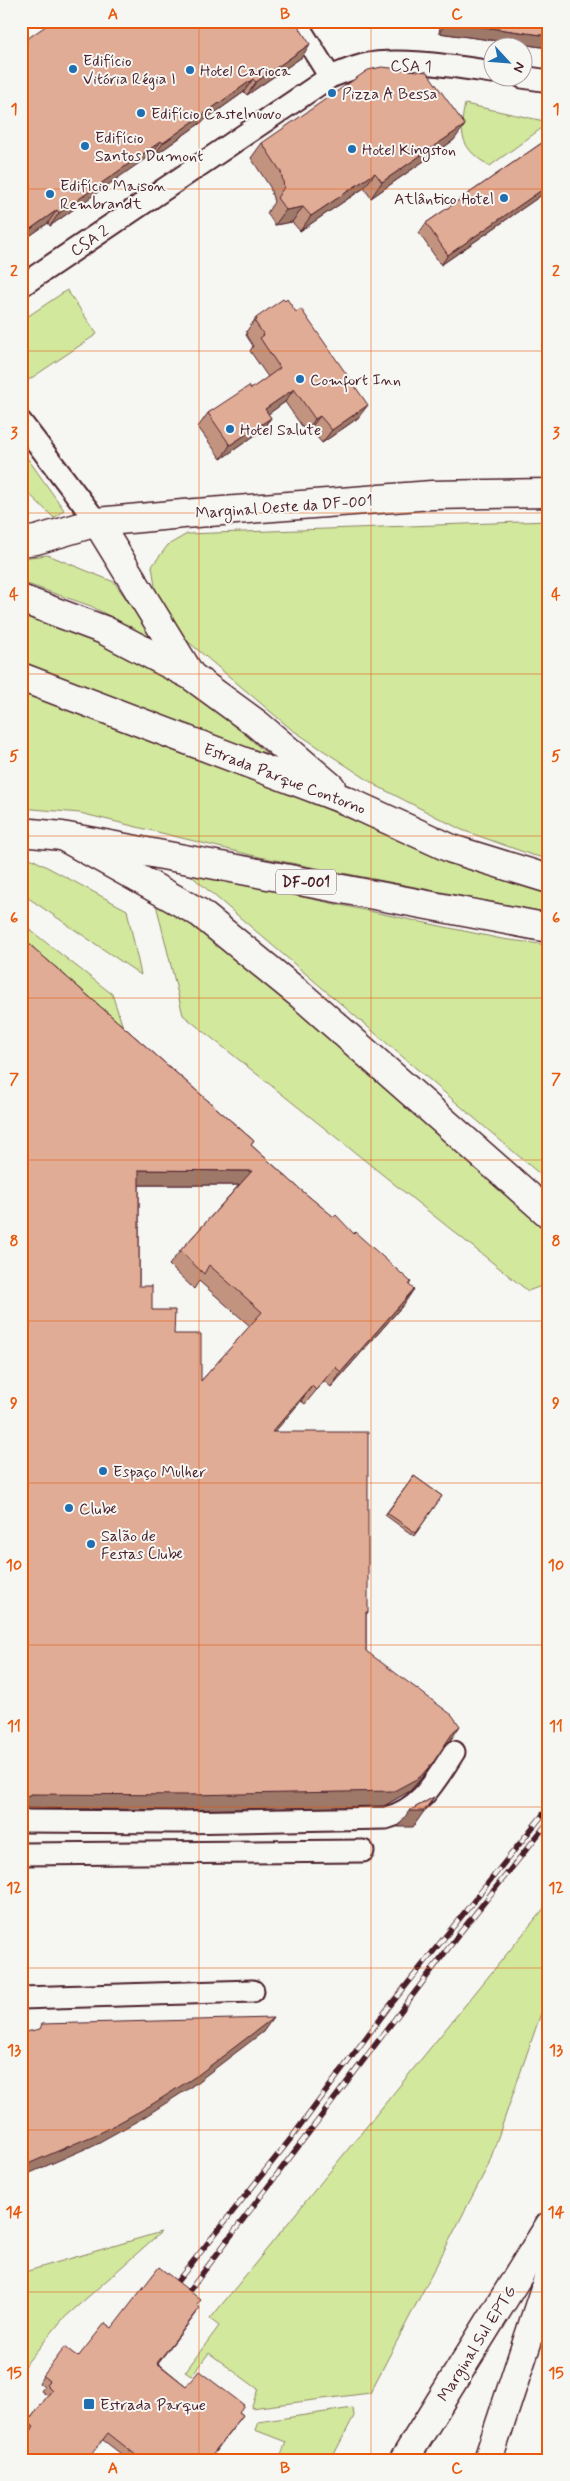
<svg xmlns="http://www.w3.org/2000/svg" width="570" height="2481" font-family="Mynerve,sans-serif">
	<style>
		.green { fill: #d2e89d; stroke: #8e8464 }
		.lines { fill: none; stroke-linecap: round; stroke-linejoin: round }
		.street-casing { stroke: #4a1f2b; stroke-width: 25 }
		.secondary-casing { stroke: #4a1f2b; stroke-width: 31 }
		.primary-casing { stroke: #4a1f2b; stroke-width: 31 }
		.highway-casing { stroke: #4a1f2b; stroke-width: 31 }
		.street { stroke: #f6f6f2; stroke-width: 21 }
		.secondary { stroke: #f6f6f2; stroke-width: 28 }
		.primary { stroke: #f6f6f2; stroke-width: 28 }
		.highway { stroke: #f6f6f2; stroke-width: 28 }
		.rail-casing { stroke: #4a1f2b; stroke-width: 5.5 }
		.rail { stroke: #f6f6f2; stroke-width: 4; stroke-dasharray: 11; stroke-linecap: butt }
		.wall { fill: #c29480; stroke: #4a1f2b; fill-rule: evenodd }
		.shaded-wall { fill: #9e7868; stroke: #4a1f2b }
		.building { fill: #e1ac95; stroke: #4a1f2b; fill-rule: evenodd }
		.grid { fill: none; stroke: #e8590c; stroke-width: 1; stroke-opacity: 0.55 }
		.poi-dot { fill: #1f6fb2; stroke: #f6f6f2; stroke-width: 2 }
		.labels { text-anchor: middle; stroke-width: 4; stroke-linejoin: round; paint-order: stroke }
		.shield { fill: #f6f6f2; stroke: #7e6067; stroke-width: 1 }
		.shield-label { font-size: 15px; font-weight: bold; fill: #4a1f2b }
		.poi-label { font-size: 16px; fill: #4a1f2b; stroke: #f6f6f2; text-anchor: start }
		.street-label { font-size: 16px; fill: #4a1f2b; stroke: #f6f6f2 }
		.neatline { fill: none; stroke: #e8590c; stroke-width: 2 }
		.grid-label { font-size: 16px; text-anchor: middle; font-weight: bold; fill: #e8590c }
	</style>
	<rect width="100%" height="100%" fill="#f6f6f2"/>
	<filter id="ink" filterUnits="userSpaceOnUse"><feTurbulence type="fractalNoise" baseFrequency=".02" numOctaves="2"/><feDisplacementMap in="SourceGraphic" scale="10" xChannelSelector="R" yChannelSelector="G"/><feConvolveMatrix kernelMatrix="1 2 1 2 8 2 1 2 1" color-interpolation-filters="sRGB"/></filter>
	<g filter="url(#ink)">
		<!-- green -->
		<path class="green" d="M 465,104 L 544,121 L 542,128 L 490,166 C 462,150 458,135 465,104 Z
			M 67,290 L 97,334 L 21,385 L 21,321 Z
			M 21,449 L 64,510 L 54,518 L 21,486 Z
			M 549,521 L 549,859 L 532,855 L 462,830 L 377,786 L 291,729 L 172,628 L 156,593 L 152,566 L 168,545 L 187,534 Z
			M 48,555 L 114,582 L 158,643 L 91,606 L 21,582 L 21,558 Z
			M 21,609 L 145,661 L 222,714 L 267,754 L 193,730 L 21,662 Z
			M 21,689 L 273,786 L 425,851 L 549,890 L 549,913 L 255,856 L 80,813 L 21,808 Z
			M 21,853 L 127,910 L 141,975 L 21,893 Z
			M 188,873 L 502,939 L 549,945 L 549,1182 Z
			M 155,900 L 214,938 L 268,979 L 549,1228 L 549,1283 L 528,1291 L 183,1015 Z
			M 21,923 L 112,994 L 135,1063 L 21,969 Z
			M 549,1902 L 549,1990 L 488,2166 L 370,2393 L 251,2408 L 258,2389 L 209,2353 L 191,2376 L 185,2372 L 219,2326 L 210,2319 Z
			M 161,2232 L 62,2320 L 21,2370 L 21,2273 Z
			M 353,2408 L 354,2416 L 331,2460 L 279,2460 L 286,2442 L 255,2430 L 258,2422 Z"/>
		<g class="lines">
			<defs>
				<path id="street" d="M 295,21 L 330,77
					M 522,77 L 549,81
					M 21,286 L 330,77 C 341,73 352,68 364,65 C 398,57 457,67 492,72
					M 21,422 L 97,522
					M 21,1821 L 178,1822 L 386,1818 C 421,1809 435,1781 454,1752
					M 21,1854 L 363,1851
					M 21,1998 L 253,1991"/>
				<path id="secondary" d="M 21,542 L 36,540 L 97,522 L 183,514 L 432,495 L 549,493"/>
				<path id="primary" d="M 404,2460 L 549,2226"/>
				<path id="highway" d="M 97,522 L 190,674
					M 21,599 L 104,630 L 190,675 L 257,724 L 331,787
					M 21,677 L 345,800 L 452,849 L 549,879
					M 21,832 L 62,836 L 549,928
					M 62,836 L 200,913 L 302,996 L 549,1214
					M 488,2460 L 549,2276"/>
			</defs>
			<!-- street casing -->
			<use href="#street" class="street-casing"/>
			<!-- secondary casing -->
			<use href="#secondary" class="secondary-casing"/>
			<!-- primary casing -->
			<use href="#primary" class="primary-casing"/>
			<!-- highway casing -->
			<use href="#highway" class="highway-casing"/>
			<!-- street -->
			<use href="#street" class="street"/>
			<!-- secondary -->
			<use href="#secondary" class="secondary"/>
			<!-- primary -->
			<use href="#primary" class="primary"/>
			<!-- highway -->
			<use href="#highway" class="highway"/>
			<defs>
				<path id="rail" d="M 168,2293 L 292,2137 L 388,2008 L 549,1807
					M 180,2303 L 459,1934 L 549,1821"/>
			</defs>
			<!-- rail casing -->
			<use href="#rail" class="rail-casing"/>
			<!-- rail -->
			<use href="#rail" class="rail"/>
		</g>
		<!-- wall -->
		<path class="wall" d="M 441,21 L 549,21 L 549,48 L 439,33 Z
			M 21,43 L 302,57 L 247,95 L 244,92 L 154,156 L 152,154 L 131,168 L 50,226 L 48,223 L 21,242 Z
			M 549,138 L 549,190 L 441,265 L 419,233 L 426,223 Z
			M 454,140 L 371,198 L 364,188 L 300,231 L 292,222 L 275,225 L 267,213 L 274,202 L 270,187 L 251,158 L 262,143 Z
			M 256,318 L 358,418 L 322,443 L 310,429 L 306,432 L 285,402 L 268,414 L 271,418 L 261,431 L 221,459 L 198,427 L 208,413 L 251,389 L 268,377 L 250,351 L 253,346 L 246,335 L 247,333 L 246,332 Z
			M 21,937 L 254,1141 L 251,1145 L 301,1190 L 354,1234 L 409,1285 L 404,1304 L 331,1387 L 324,1381 L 305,1404 L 301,1401 L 274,1432 L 368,1612 L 366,1615 L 366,1651 L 450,1741 L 445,1744 L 423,1776 L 410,1791 L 384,1806 L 178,1810 ZM 139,1185 L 239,1185 L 180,1251 L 169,1265 L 194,1289 L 199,1281 L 250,1326 L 201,1381 L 174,1334 L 152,1310 L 139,1286 Z
			M 414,1476 L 442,1496 L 414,1536 L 385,1515 Z
			M 197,2305 L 196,2314 L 158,2363 L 186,2386 L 239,2412 L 243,2415 L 209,2460 L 129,2460 L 103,2440 L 29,2433 L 23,2428 L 48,2396 L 41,2391 L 44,2387 L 39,2383 L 43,2376 L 78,2357 L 112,2328 Z"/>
		<!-- shaded-wall -->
		<path class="shaded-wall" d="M 447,22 L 549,36 L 549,48 L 439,33 Z
			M 310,44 L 302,57 L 247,95 L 256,82 Z
			M 253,79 L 244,92 L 154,156 L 163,143 Z
			M 465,125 L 454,140 L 371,198 L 382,182 Z
			M 161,141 L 152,154 L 50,226 L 59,213 Z
			M 375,173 L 364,188 L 300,231 L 311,216 Z
			M 549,185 L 549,190 L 441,265 L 448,255 Z
			M 303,207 L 292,222 L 275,225 L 286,210 Z
			M 57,210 L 48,223 L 21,242 L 21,236 Z
			M 294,389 L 285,402 L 256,423 L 265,409 Z
			M 368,405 L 358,418 L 322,443 L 332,430 Z
			M 320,416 L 310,429 L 306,432 L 315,419 Z
			M 271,418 L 261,431 L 221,459 L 230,445 Z
			M 139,1170 L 252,1171 L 242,1185 L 128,1185 Z
			M 414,1289 L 404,1304 L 331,1387 L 341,1372 Z
			M 312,1386 L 301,1401 L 262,1447 L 272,1432 Z
			M 460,1726 L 450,1741 L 443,1745 L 454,1731 Z
			M 434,1761 L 423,1776 L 410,1791 L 384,1806 L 178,1810 L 21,1808 L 21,1799 L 31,1794 Z
			M 434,1797 L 413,1827 L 398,1827 L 409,1811 Z
			M 273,2018 L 263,2032 L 188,2089 L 141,2119 L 94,2145 L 21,2177 L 21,2167 Z"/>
		<!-- building -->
		<path class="building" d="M 53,21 L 295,21 L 310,44 L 256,82 L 253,79 L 163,143 L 161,141 L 140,156 L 59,213 L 57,210 L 22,235 L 24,238 L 21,240 L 21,43 Z
			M 447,21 L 549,21 L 549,36 L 447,22 Z
			M 382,67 L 427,72 L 465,125 L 382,182 L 375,173 L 311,216 L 303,207 L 286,210 L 277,198 L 284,187 L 281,172 L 262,143 L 368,70 Z
			M 549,138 L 549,185 L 448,255 L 426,223 Z
			M 283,299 L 285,301 L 287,299 L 296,312 L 301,309 L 368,405 L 332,430 L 320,416 L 315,419 L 294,389 L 265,409 L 271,418 L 230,445 L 208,413 L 249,386 L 251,389 L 280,368 L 260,338 L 264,335 L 255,322 L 257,320 L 256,318 Z
			M 21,937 L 254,1141 L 251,1145 L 301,1190 L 334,1217 L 336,1215 L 354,1234 L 355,1232 L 411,1282 L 409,1285 L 414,1289 L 341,1372 L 335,1367 L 316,1390 L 312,1386 L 272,1432 L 368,1432 L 368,1612 L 366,1612 L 366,1651 L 452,1715 L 460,1726 L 454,1731 L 434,1761 L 420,1777 L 394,1791 L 188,1795 L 31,1794 L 21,1799 ZM 139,1170 L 252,1171 L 180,1251 L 204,1274 L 209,1265 L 262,1312 L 201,1381 L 201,1334 L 174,1334 L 175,1310 L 152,1310 L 152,1286 L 139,1286 Z
			M 414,1476 L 442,1496 L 416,1533 L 387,1513 Z
			M 434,1797 L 424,1811 L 409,1811 Z
			M 273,2018 L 198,2075 L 151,2105 L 104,2131 L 21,2167 L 21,2033 L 40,2029 L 42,2024 Z
			M 159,2267 L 201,2300 L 197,2305 L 200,2308 L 157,2363 L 186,2386 L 199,2371 L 244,2405 L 239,2412 L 243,2415 L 208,2460 L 142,2460 L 108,2433 L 87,2460 L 21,2460 L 21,2443 L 34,2427 L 28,2422 L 52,2390 L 46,2384 L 49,2381 L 43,2376 L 65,2347 L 78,2357 L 105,2323 L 112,2328 Z"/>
	</g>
	<!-- grid -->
	<path class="grid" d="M 199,21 L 199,2460M 371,21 L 371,2460M 21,189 L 549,189M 21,351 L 549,351M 21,513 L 549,513M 21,674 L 549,674M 21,836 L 549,836M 21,998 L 549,998M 21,1160 L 549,1160M 21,1321 L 549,1321M 21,1483 L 549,1483M 21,1645 L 549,1645M 21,1807 L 549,1807M 21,1968 L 549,1968M 21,2130 L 549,2130M 21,2292 L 549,2292"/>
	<!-- markers -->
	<g class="poi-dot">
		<circle cx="73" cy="69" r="5"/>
		<circle cx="190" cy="70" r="5"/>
		<circle cx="332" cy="93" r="5"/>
		<circle cx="141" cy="113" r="5"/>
		<circle cx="85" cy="146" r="5"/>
		<circle cx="352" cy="149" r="5"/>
		<circle cx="50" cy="194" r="5"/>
		<circle cx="504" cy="198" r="5"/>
		<circle cx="300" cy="379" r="5"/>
		<circle cx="230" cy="429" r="5"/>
		<circle cx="103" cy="1471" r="5"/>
		<circle cx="69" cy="1508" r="5"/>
		<circle cx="91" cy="1544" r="5"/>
		<rect x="83" y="2398" width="12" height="12" rx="2.5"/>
	</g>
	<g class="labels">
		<!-- shield labels -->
		<rect class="shield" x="276" y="869.5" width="60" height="25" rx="4"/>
		<g class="shield-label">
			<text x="306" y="887">DF-001</text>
		</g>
		<!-- poi labels -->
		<g class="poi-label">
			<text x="83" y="66">Edifício<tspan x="83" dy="18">Vitória Régia I</tspan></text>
			<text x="200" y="76">Hotel Carioca</text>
			<text x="342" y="99">Pizza A Bessa</text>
			<text x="151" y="119">Edifício Castelnuovo</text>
			<text x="95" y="143">Edifício<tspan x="95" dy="18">Santos Dumont</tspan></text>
			<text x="362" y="155">Hotel Kingston</text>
			<text x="60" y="191">Edifício Maison<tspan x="60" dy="18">Rembrandt</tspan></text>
			<text x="494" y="204" text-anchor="end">Atlântico Hotel</text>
			<text x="310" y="385">Comfort Inn</text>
			<text x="240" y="435">Hotel Salute</text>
			<text x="113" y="1477">Espaço Mulher</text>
			<text x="79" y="1514">Clube</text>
			<text x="101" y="1541">Salão de<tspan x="101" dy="18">Festas Clube</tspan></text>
			<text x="100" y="2410">Estrada Parque</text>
		</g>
		<!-- street labels -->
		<g class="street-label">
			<text transform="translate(411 65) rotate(1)" y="6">CSA 1</text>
			<text transform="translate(89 240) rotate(-34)" y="6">CSA 2</text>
			<text transform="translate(284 506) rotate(-4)" y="6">Marginal Oeste da DF-001</text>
			<text transform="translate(285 778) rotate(21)" y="6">Estrada Parque Contorno</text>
			<text transform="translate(476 2343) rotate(-58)" y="6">Marginal Sul EPTG</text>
		</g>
	</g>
	<!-- margin -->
	<rect width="570" height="2481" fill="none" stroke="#f6f6f2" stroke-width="55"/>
	<!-- north arrow -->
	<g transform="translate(508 62) rotate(116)"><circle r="24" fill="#f6f6f2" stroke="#b1a0a2"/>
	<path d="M0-4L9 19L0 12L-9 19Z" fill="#1f6fb2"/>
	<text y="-8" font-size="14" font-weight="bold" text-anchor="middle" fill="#4a1f2b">N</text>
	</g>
	<rect x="28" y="28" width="514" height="2426" class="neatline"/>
	<g class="grid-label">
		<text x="113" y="19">A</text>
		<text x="285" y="19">B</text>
		<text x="457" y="19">C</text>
		<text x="14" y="114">1</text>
		<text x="556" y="114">1</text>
		<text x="14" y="276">2</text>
		<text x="556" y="276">2</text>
		<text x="14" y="438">3</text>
		<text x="556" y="438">3</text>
		<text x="14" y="599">4</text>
		<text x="556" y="599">4</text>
		<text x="14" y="761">5</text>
		<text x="556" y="761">5</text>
		<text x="14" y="923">6</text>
		<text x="556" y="923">6</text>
		<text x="14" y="1084">7</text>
		<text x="556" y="1084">7</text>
		<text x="14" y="1246">8</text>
		<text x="556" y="1246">8</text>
		<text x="14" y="1408">9</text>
		<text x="556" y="1408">9</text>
		<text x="14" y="1570">10</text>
		<text x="556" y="1570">10</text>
		<text x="14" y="1731">11</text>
		<text x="556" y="1731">11</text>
		<text x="14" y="1893">12</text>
		<text x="556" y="1893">12</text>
		<text x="14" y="2055">13</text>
		<text x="556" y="2055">13</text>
		<text x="14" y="2217">14</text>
		<text x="556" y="2217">14</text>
		<text x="14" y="2378">15</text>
		<text x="556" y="2378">15</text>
		<text x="113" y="2473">A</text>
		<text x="285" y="2473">B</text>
		<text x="457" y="2473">C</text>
	</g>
</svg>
